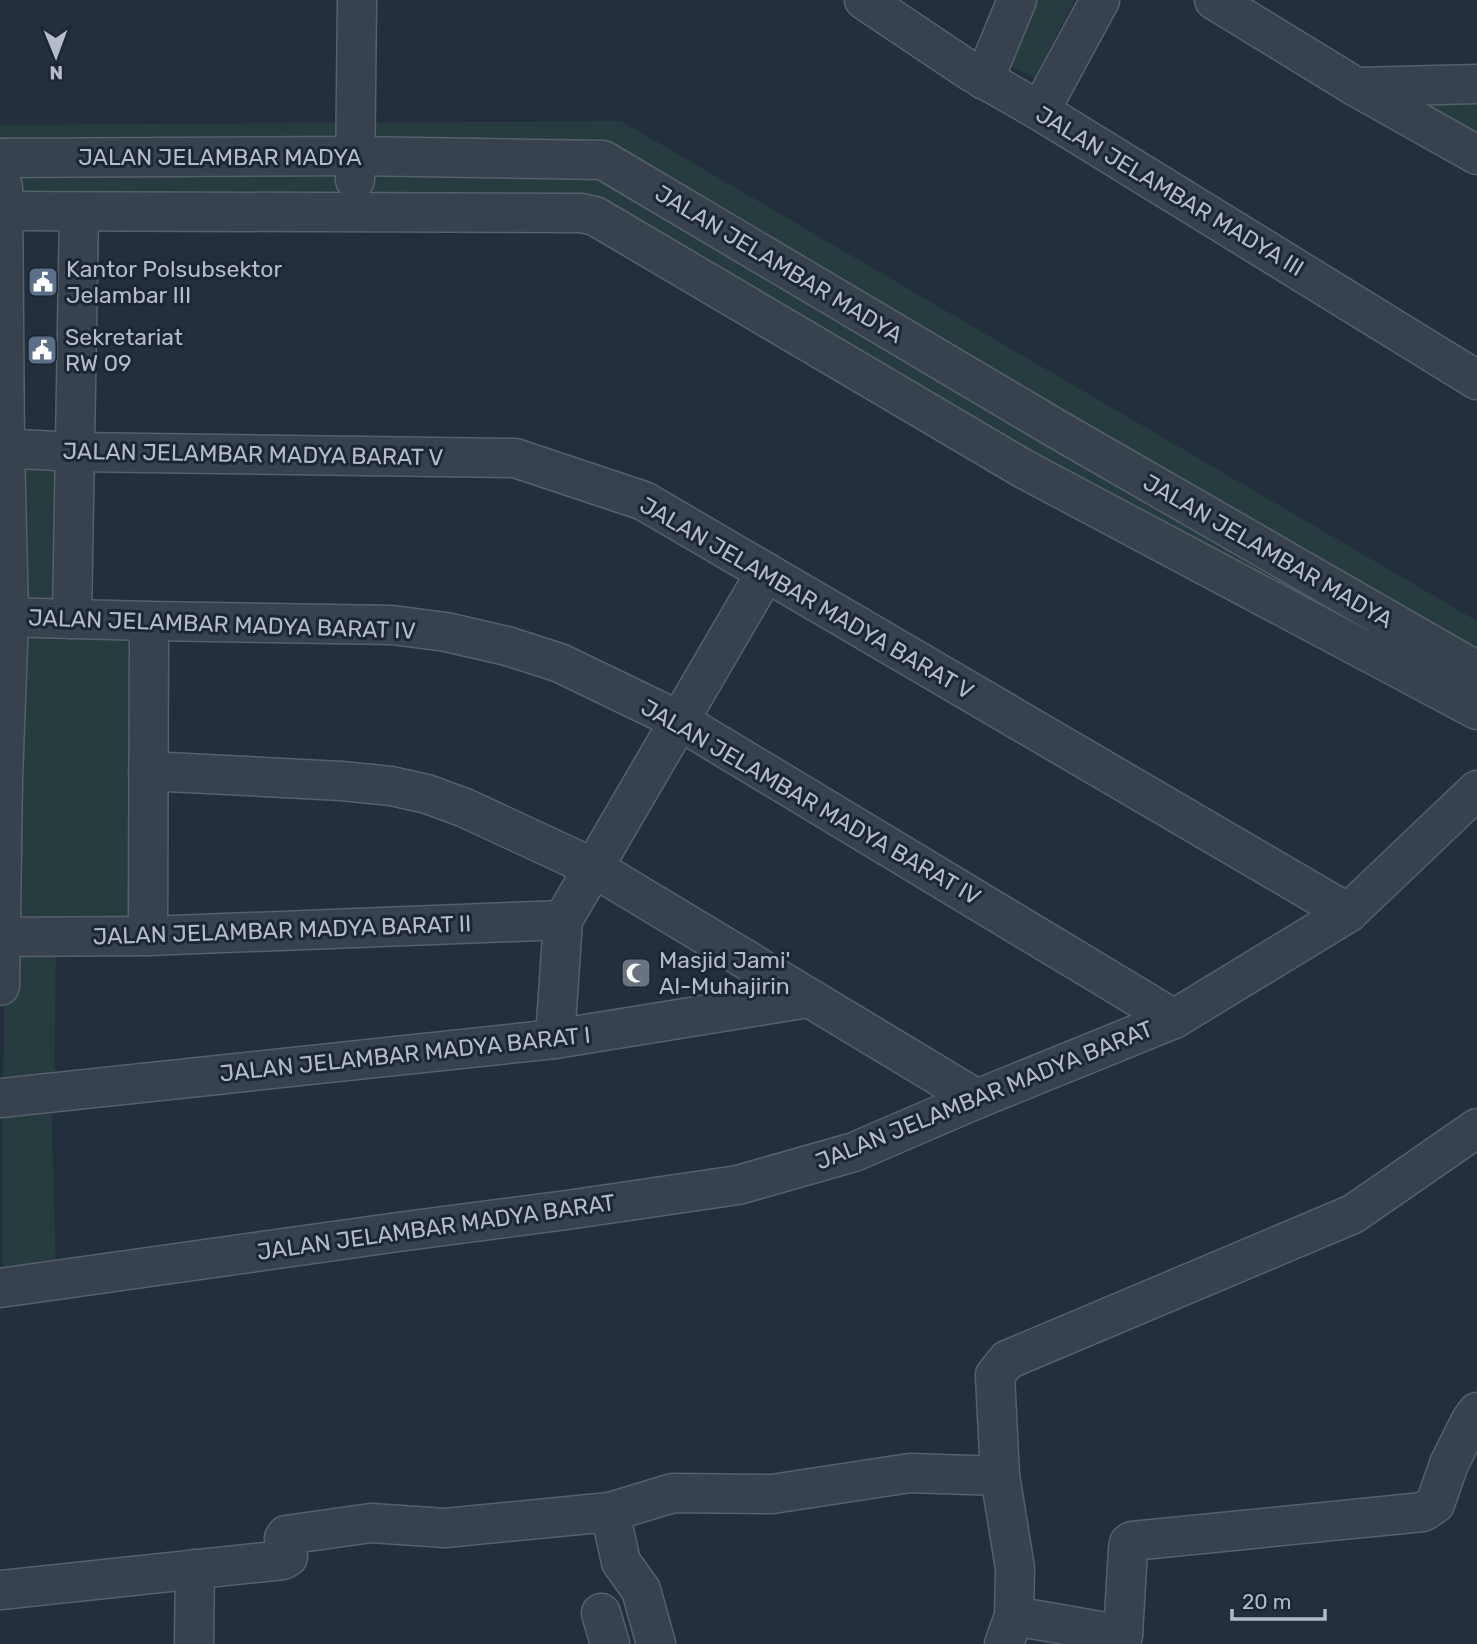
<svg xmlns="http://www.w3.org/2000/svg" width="1477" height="1644" font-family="Rubik,sans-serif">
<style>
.green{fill:#263c3f}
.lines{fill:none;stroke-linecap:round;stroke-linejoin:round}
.minor-casing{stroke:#565f6c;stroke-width:41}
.minor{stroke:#38414e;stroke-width:38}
.labels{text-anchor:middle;stroke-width:6;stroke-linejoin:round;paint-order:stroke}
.street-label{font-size:23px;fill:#b4bcc9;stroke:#1d2633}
.poi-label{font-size:23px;fill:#b4bcc9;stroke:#1d2633;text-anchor:start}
</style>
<rect width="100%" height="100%" fill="#242f3e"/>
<g class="green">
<polygon points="1031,0 1075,0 1034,78 1008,64"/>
<polygon points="1477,102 1477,138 1415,103"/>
<polygon points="621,121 1477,621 1477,728 582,230 0,215 0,125"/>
<polygon points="8,452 73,456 70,619 14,613"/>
<polygon points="146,628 143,932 4,934 11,630"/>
<polygon points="5,941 56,941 54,1086 3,1092"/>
<polygon points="51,1097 56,1273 3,1283 2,1102"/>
</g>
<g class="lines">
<g class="minor-casing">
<g id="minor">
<polyline points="864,0 970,71 1040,111 1477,380"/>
<polyline points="1214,0 1356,87 1477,155"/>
<polyline points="984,80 1017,0"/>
<polyline points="1357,87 1477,84"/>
<polyline points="1040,111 1100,0"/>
<polyline points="0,158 355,156 603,160 1055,428 1477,671"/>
<polyline points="355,180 357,0"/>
<polyline points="0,211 581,213 595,216 1024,469 1477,710"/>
<polyline points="0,448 75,452 515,458 644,501 1348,913"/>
<polyline points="0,617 149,621 392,625 446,632 507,646 560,663 678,720 1174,1019"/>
<polyline points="72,619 79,212"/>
<polyline points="148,771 342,781 391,786 427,794 465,808 594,868 977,1099"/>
<polyline points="148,936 149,621"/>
<polyline points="0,937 148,936 563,920"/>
<polyline points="0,986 3,780 9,617 5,448 3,187"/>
<polyline points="555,1039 563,920 766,572"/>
<polyline points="0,1098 555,1039 808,998"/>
<polyline points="0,1288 398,1232 567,1210 738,1185 854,1152 977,1099 1174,1019 1348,913 1477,790"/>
<polyline points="610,1512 621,1562 641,1590 656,1644"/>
<polyline points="0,1590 283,1560 288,1557 284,1538 286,1535 371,1523 445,1528 610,1512 673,1493 772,1494 910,1473 1000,1476"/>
<polyline points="601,1613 610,1644"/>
<polyline points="1014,1616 1123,1635 1121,1644"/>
<polyline points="1123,1635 1128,1549 1129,1543 1132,1541 1423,1512 1435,1504 1449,1464 1471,1420 1477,1412"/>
<polyline points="194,1644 195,1569"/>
<polyline points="1004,1644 1014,1616 1015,1568 1000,1476 995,1375 1007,1360 1353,1214 1477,1128"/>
</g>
</g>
<use href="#minor" class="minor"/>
</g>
<defs>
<g id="civic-square" transform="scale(1.575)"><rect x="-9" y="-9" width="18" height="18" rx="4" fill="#5c6f8a" stroke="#1d2633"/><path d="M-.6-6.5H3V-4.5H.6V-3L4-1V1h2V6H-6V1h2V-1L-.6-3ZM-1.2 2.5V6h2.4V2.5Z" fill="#fff"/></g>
<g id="mosque-square" transform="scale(1.575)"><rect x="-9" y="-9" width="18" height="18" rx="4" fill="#6b7280" stroke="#1d2633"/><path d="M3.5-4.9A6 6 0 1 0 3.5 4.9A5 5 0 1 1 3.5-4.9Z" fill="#fff"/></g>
</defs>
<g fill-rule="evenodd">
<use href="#civic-square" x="43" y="282"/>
<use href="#civic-square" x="42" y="350"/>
<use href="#mosque-square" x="636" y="973"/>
</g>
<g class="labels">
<g class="street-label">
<text x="220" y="165">JALAN JELAMBAR MADYA</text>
<text transform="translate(1170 191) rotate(31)" y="8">JALAN JELAMBAR MADYA III</text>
<text transform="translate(779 264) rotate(31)" y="8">JALAN JELAMBAR MADYA</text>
<text transform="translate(253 454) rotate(1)" y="8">JALAN JELAMBAR MADYA BARAT V</text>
<text transform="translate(1268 551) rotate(30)" y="8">JALAN JELAMBAR MADYA</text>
<text transform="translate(807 598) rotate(30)" y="8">JALAN JELAMBAR MADYA BARAT V</text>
<text transform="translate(222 624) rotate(2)" y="8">JALAN JELAMBAR MADYA BARAT IV</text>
<text transform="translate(811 802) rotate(30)" y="8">JALAN JELAMBAR MADYA BARAT IV</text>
<text transform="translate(282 930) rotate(-2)" y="8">JALAN JELAMBAR MADYA BARAT II</text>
<text transform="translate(405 1054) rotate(-6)" y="8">JALAN JELAMBAR MADYA BARAT I</text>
<text transform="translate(984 1095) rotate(-22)" y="8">JALAN JELAMBAR MADYA BARAT</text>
<text transform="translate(436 1227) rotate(-8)" y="8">JALAN JELAMBAR MADYA BARAT</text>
</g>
<g class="poi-label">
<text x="66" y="277">Kantor Polsubsektor<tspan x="66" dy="26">Jelambar III</tspan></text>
<text x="65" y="345">Sekretariat<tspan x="65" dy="26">RW 09</tspan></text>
<text x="659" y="968">Masjid Jami'<tspan x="659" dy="26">Al-Muhajirin</tspan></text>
</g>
</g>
<g transform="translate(56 56) rotate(179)" stroke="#1d2633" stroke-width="5" paint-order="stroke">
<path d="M0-5L12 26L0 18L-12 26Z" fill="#b4bcc9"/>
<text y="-10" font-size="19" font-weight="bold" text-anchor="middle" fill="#b4bcc9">N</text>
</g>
<path d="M1232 1609v10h93v-10" fill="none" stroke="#b4bcc9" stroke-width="3.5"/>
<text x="1242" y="1609" font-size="21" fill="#b4bcc9" stroke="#1d2633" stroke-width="5" paint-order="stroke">20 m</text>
</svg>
